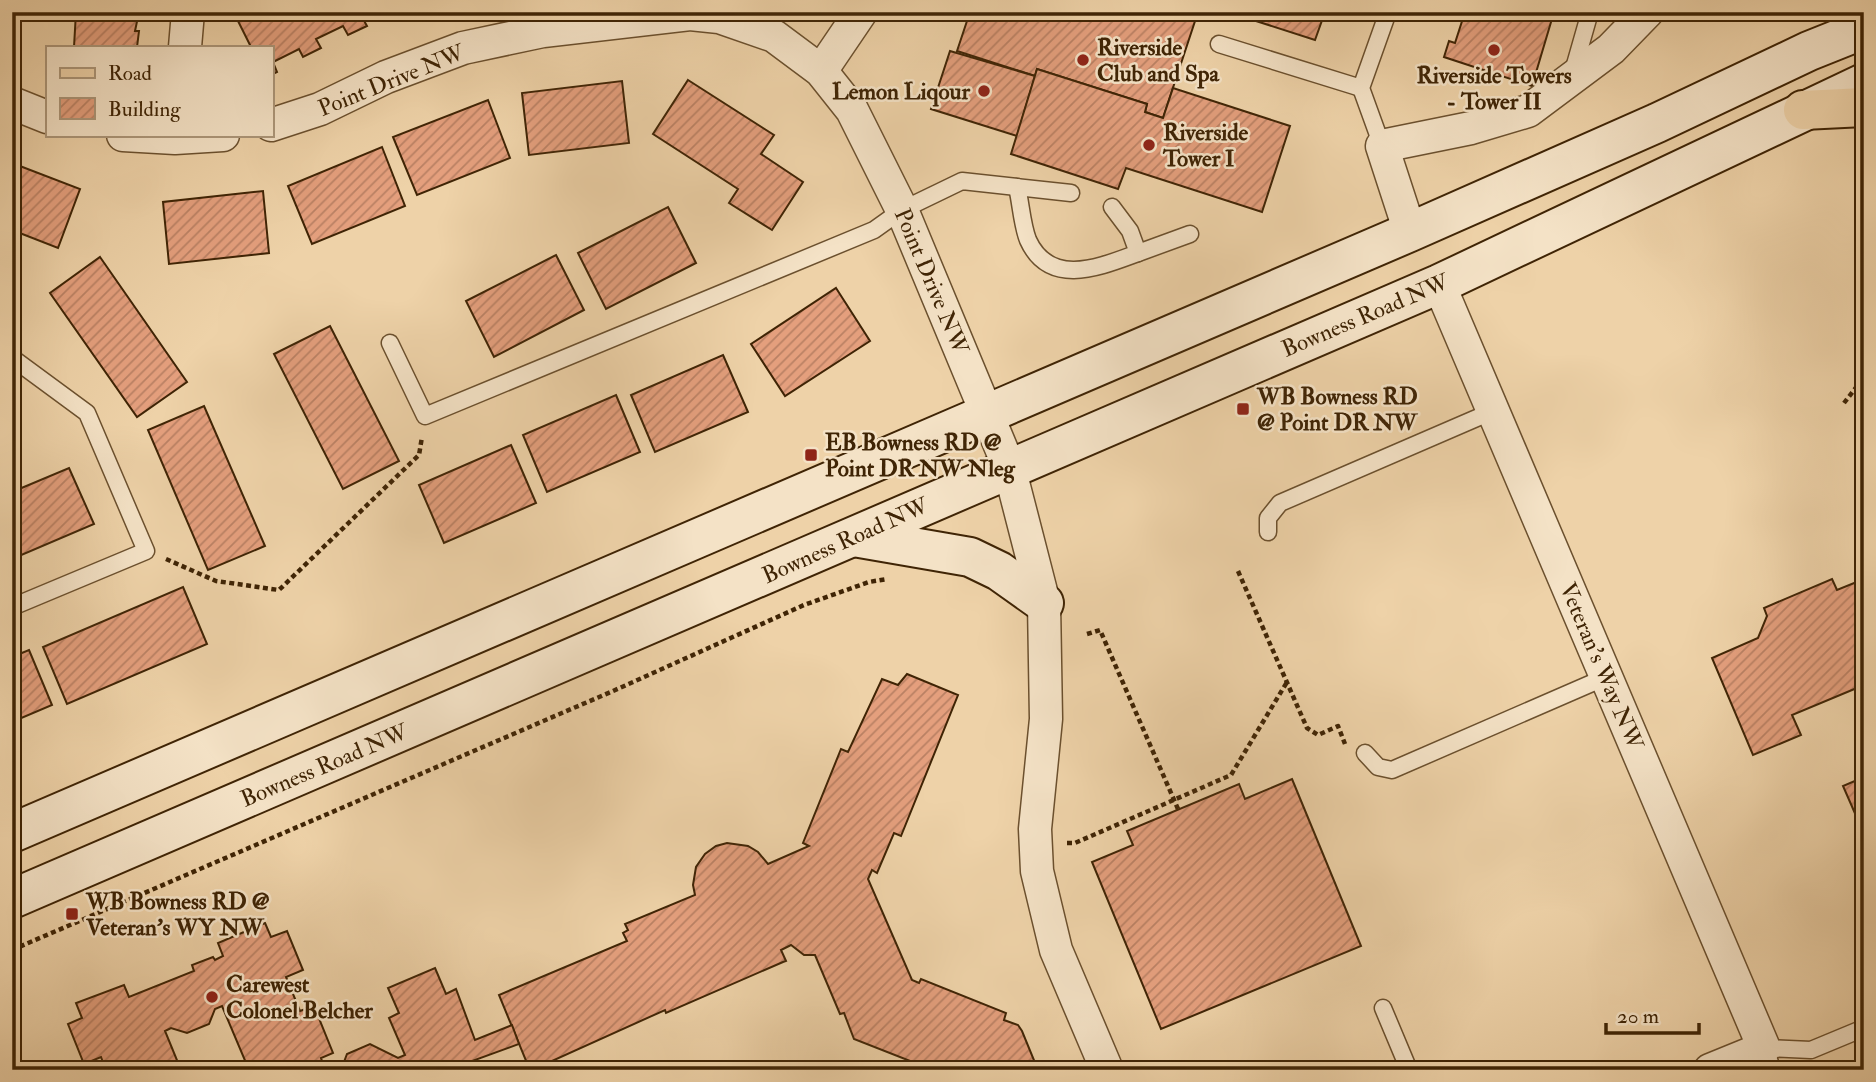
<svg xmlns="http://www.w3.org/2000/svg" width="1876" height="1082" font-family="'IM FELL Double Pica',serif">
<style>
.building{fill:url(#building-hatch);stroke:#3f2405;stroke-width:2}
.lines{fill:none;stroke-linecap:round;stroke-linejoin:round}
.lane-casing{stroke:#6b502e;stroke-width:19}
.street-casing{stroke:#6b502e;stroke-width:35}
.secondary-casing{stroke:#3f2405;stroke-width:42}
.primary-casing{stroke:#3f2405;stroke-width:42}
.path{stroke:#3f2405;stroke-width:4.5;stroke-dasharray:5 3.5;stroke-linecap:butt}
.lane{stroke:#f4e2c6;stroke-width:16}
.street{stroke:#f4e2c6;stroke-width:32}
.secondary{stroke:#f4e2c6;stroke-width:38}
.primary{stroke:#eed2a8;stroke-width:38}
.poi-dot{fill:#8f2418;stroke:#f4e2c6;stroke-width:2.5}
.labels{text-anchor:middle;stroke-width:5;stroke-linejoin:round;paint-order:stroke}
.poi-label{font-size:23px;font-weight:bold;fill:#3f2405;stroke:#f4e2c6;text-anchor:start}
.street-label{font-size:23px;fill:#3f2405;stroke:#f4e2c6}
</style>
<defs>
<pattern id="building-hatch" width="6" height="6" patternUnits="userSpaceOnUse" patternTransform="scale(1.75)"><rect width="6" height="6" fill="#e49f7d"/><path d="M-1 1l2-2M0 6l6-6M5 7l2-2" fill="none" stroke="#ba8164"/></pattern>
</defs>
<rect width="100%" height="100%" fill="#eed2a8"/>
<filter id="stains"><feTurbulence type="fractalNoise" baseFrequency=".00286" numOctaves="4"/><feColorMatrix values="0 0 0 0 .2 0 0 0 0 .09 0 0 0 0 .02 0 0 0 .5 -.17"/></filter>
<radialGradient id="worn" r=".72"><stop offset=".6" stop-color="#630" stop-opacity="0"/><stop offset="1" stop-color="#630" stop-opacity=".3"/></radialGradient>
<g class="building">
<polygon points="76,12 139,12 135,31 139,31 137,47 74,47"/>
<polygon points="370,12 362,17 367,26 348,35 343,26 316,39 321,48 303,57 299,49 273,62 277,72 271,75 271,47 251,47 234,13"/>
<polygon points="970,12 1198,12 1163,118 1145,112 1147,104 1134,100 1037,69 1035,76 957,51"/>
<polygon points="1228,12 1325,12 1315,40"/>
<polygon points="1465,12 1554,12 1532,86 1444,57 1449,41 1455,43"/>
<polygon points="950,51 1035,76 1017,136 931,109"/>
<polygon points="1037,69 1147,104 1145,112 1163,118 1173,88 1290,126 1262,212 1126,168 1118,189 1011,154"/>
<polygon points="688,80 774,135 761,154 803,182 772,230 729,203 738,189 653,134"/>
<polygon points="622,81 629,143 529,155 522,93"/>
<polygon points="488,100 510,158 417,195 393,137"/>
<polygon points="382,147 405,206 312,244 288,186"/>
<polygon points="12,163 80,189 58,248 12,230"/>
<polygon points="263,191 269,253 169,264 163,202"/>
<polygon points="668,207 696,263 606,309 578,253"/>
<polygon points="556,255 584,310 494,357 466,301"/>
<polygon points="100,257 187,382 137,417 50,293"/>
<polygon points="836,288 870,341 785,396 751,344"/>
<polygon points="330,326 399,461 343,489 274,354"/>
<polygon points="723,355 748,412 655,452 631,395"/>
<polygon points="616,395 640,452 547,492 523,435"/>
<polygon points="204,406 265,546 208,570 148,430"/>
<polygon points="511,445 536,503 444,543 419,485"/>
<polygon points="69,468 94,524 12,559 12,492"/>
<polygon points="1832,579 1837,590 1864,579 1864,685 1792,715 1801,735 1753,755 1712,658 1758,638 1767,616 1764,608"/>
<polygon points="183,587 207,644 67,704 43,647"/>
<polygon points="29,650 52,705 12,722 12,657"/>
<polygon points="907,674 958,695 901,836 894,833 877,873 872,870 868,879 912,980 919,983 921,979 1006,1013 1004,1020 1018,1025 1022,1031 1038,1070 933,1070 854,1039 844,1013 840,1014 815,955 804,955 791,945 781,950 786,961 783,962 666,1013 665,1010 541,1066 540,1064 529,1068 499,995 627,941 623,933 628,930 625,924 695,895 693,885 696,867 705,854 716,846 727,843 748,846 758,852 768,864 809,846 803,843 841,749 848,752 882,679 898,685"/>
<polygon points="1864,777 1864,834 1843,786"/>
<polygon points="1292,779 1361,946 1161,1029 1092,862 1133,845 1127,831 1239,784 1245,799"/>
<polygon points="265,923 271,937 287,931 303,970 286,977 300,1011 314,1006 333,1053 321,1058 325,1070 249,1070 222,1006 215,1009 209,1024 187,1033 171,1028 165,1031 181,1070 106,1070 101,1057 84,1064 68,1024 82,1018 76,1003 124,985 129,997 194,971 192,965 213,957 215,960 223,956 218,943"/>
<polygon points="435,968 446,994 456,989 475,1040 512,1025 519,1044 472,1061 476,1070 341,1070 347,1054 370,1044 398,1058 405,1055 389,1018 399,1013 388,988"/>
</g>
<g class="lines">
<g class="lane-casing">
<g id="lane">
<polyline points="1219,44 1361,88"/>
<polyline points="1572,75 1590,12"/>
<polyline points="1382,146 1361,88 1388,12"/>
<path d="M 1017,187 C 1021,204 1022,225 1028,240 C 1050,289 1102,266 1138,253"/>
<polyline points="1112,207 1130,231 1138,253 1190,234"/>
<polyline points="390,343 425,416 874,230 902,210 962,181 1071,193"/>
<polyline points="1268,532 1268,518 1280,503 1493,411"/>
<polyline points="12,607 146,551 87,413 15,360"/>
<polyline points="1365,753 1378,767 1392,770 1606,677"/>
<polyline points="1383,1008 1409,1070"/>
<polyline points="1773,1070 1764,1048 1811,1050 1864,1028"/>
</g>
</g>
<g class="street-casing">
<g id="street">
<polyline points="185,47 188,12"/>
<polyline points="821,71 861,12"/>
<polyline points="12,103 47,117"/>
<polyline points="271,125 320,109 386,77 463,48 543,31 690,14 719,17 774,36 821,71 852,110 902,210 1009,467 1044,603 1046,719 1035,829 1037,871 1056,950 1107,1070"/>
<polyline points="123,135 175,138 223,135"/>
<polyline points="1410,232 1382,146 1471,128 1528,111 1611,49 1647,12"/>
<polyline points="1439,284 1764,1048 1710,1070"/>
</g>
</g>
<g class="secondary-casing">
<g id="secondary">
<polyline points="854,537 970,557 999,571 1044,603"/>
<polyline points="12,833 1410,232 1657,123 1809,51 1864,29"/>
<polyline points="12,899 1439,284 1864,83"/>
</g>
</g>
<g class="primary-casing">
<polyline id="primary" points="1803,110 1864,107"/>
</g>
<g class="path">
<polyline points="1844,403 1864,377"/>
<polyline points="166,559 216,581 279,590 419,455 422,437"/>
<polyline points="1238,571 1307,728 1318,735 1338,726 1345,744"/>
<polyline points="1087,634 1100,630 1178,809"/>
<polyline points="1067,843 1075,843 1231,775 1287,682"/>
<polyline points="12,950 613,691 804,605 869,582 887,579"/>
</g>
<use href="#lane" class="lane"/>
<use href="#street" class="street"/>
<use href="#secondary" class="secondary"/>
<use href="#primary" class="primary"/>
</g>
<g class="poi-dot">
<circle cx="1494" cy="50" r="7"/>
<circle cx="1083" cy="60" r="7"/>
<circle cx="984" cy="91" r="7"/>
<circle cx="1149" cy="145" r="7"/>
<rect x="1236" y="402" width="14" height="14" rx="3.5"/>
<rect x="804" y="448" width="14" height="14" rx="3.5"/>
<rect x="65" y="907" width="14" height="14" rx="3.5"/>
<circle cx="212" cy="997" r="7"/>
</g>
<g class="labels">
<g class="poi-label">
<text x="1097" y="55">Riverside<tspan x="1097" dy="26">Club and Spa</tspan></text>
<text x="1494" y="83" text-anchor="middle">Riverside Towers<tspan x="1494" dy="26">- Tower II</tspan></text>
<text x="970" y="99" text-anchor="end">Lemon Liqour</text>
<text x="1163" y="140">Riverside<tspan x="1163" dy="26">Tower I</tspan></text>
<text x="1257" y="404">WB Bowness RD<tspan x="1257" dy="26">@ Point DR NW</tspan></text>
<text x="825" y="450">EB Bowness RD @<tspan x="825" dy="26">Point DR NW Nleg</tspan></text>
<text x="86" y="909">WB Bowness RD @<tspan x="86" dy="26">Veteran's WY NW</tspan></text>
<text x="226" y="992">Carewest<tspan x="226" dy="26">Colonel Belcher</tspan></text>
</g>
<g class="street-label">
<text transform="translate(391 80) rotate(-22)" y="8">Point Drive NW</text>
<text transform="translate(932 281) rotate(67)" y="8">Point Drive NW</text>
<text transform="translate(1365 315) rotate(-23)" y="8">Bowness Road NW</text>
<text transform="translate(845 540) rotate(-24)" y="8">Bowness Road NW</text>
<text transform="translate(1602 666) rotate(67)" y="8">Veteran's Way NW</text>
<text transform="translate(324 765) rotate(-23)" y="8">Bowness Road NW</text>
</g>
</g>
<rect width="1876" height="1082" fill="none" stroke="#eed2a8" stroke-width="42"/>
<rect x="14" y="14" width="1848" height="1054" fill="none" stroke="#3f2405" stroke-width="3.5"/>
<rect x="21" y="21" width="1834" height="1040" fill="none" stroke="#3f2405" stroke-width="2"/>
<rect x="46" y="46" width="228" height="91" fill="#f4e2c6" stroke="#ac9679" stroke-width="2"/>
<rect x="60" y="68" width="35" height="10" fill="#eed2a8" stroke="#ac9679" stroke-width="2"/>
<text x="108" y="80" font-size="21" fill="#3f2405">Road</text>
<rect x="60" y="98" width="35" height="21" fill="url(#building-hatch)" stroke="#ac9679" stroke-width="2"/>
<text x="108" y="116" font-size="21" fill="#3f2405">Building</text>
<path d="M1606 1023v10h93v-10" fill="none" stroke="#3f2405" stroke-width="3.5"/>
<text x="1617" y="1023" font-size="21" fill="#3f2405" stroke="#f4e2c6" stroke-width="5" paint-order="stroke">20 m</text>
<rect width="100%" height="100%" filter="url(#stains)"/>
<rect width="100%" height="100%" fill="url(#worn)"/>
</svg>
